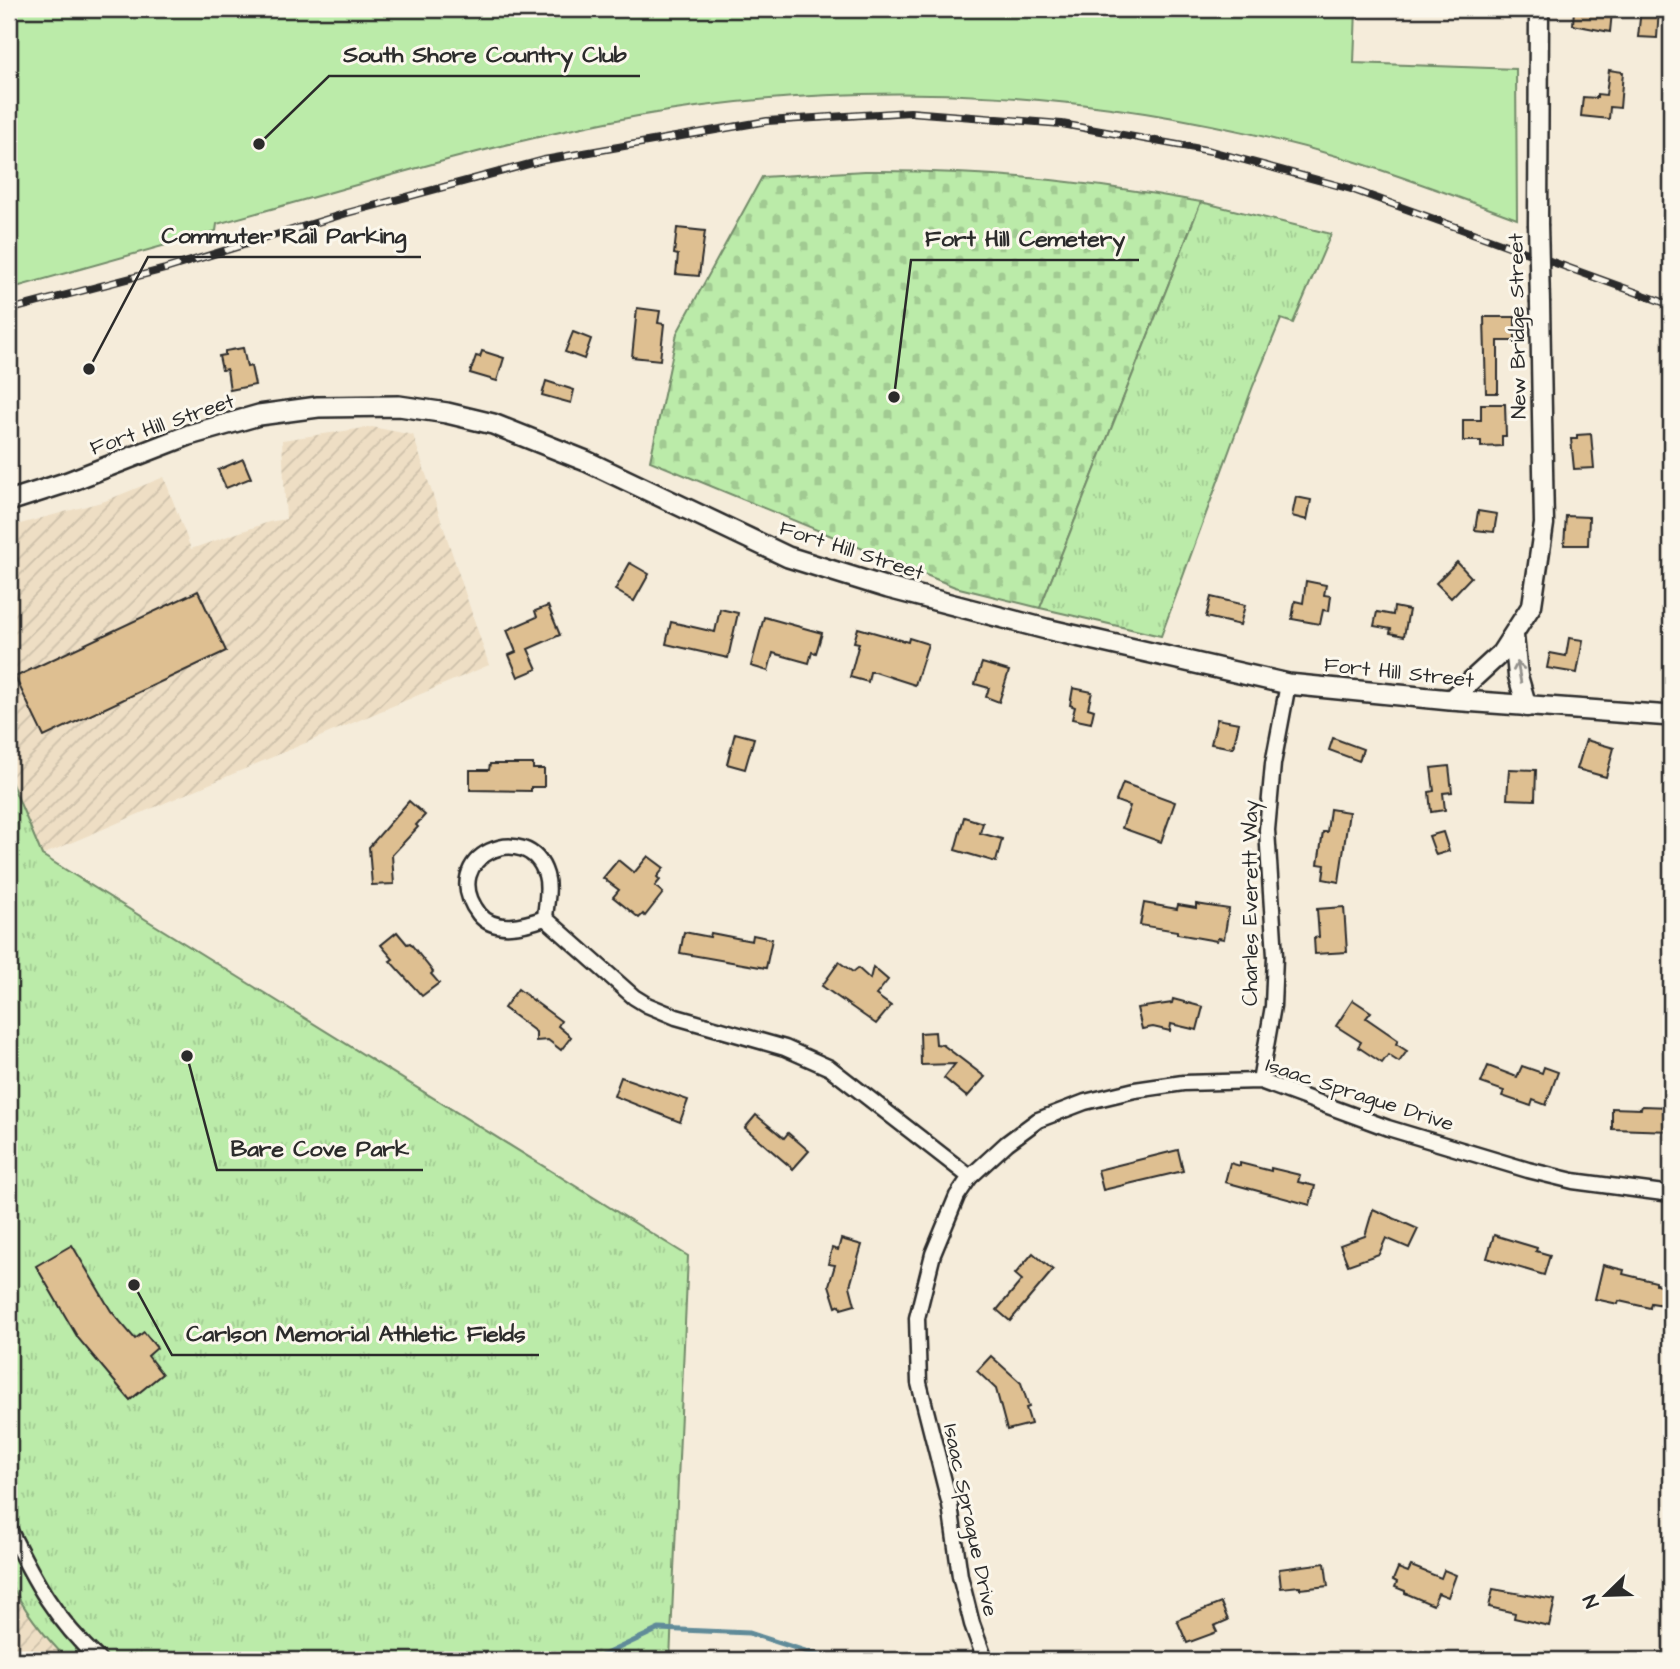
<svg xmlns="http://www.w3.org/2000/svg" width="1680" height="1669" font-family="'Architects Daughter',sans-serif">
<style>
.industrial{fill:url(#industrial-furrows)}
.grass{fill:#bbeba9;stroke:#738b6a;stroke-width:2}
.cemetery{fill:url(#cemetery-stones);stroke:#738b6a;stroke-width:2}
.park{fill:url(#park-tufts);stroke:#738b6a;stroke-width:2}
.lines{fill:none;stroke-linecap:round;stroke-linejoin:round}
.stream{stroke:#608b99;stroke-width:5}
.building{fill:#debf91;stroke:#2b2b2b;stroke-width:2}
.minor-casing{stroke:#2b2b2b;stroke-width:19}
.tertiary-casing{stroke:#2b2b2b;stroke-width:23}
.secondary-casing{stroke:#2b2b2b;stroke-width:24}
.minor{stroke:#fbf7ec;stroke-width:14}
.tertiary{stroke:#fbf7ec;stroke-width:18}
.secondary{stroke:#fbf7ec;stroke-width:19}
.rail-casing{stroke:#2b2b2b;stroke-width:8}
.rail{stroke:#fbf7ec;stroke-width:5;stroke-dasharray:16;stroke-linecap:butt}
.tertiary-bridge-casing{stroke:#2b2b2b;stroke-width:23;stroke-linecap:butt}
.tertiary-bridge{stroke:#fbf7ec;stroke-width:18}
.oneway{stroke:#93918c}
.labels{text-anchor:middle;stroke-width:6;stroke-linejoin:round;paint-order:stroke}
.street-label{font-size:21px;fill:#2b2b2b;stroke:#fbf7ec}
.leader{fill:none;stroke:#2b2b2b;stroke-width:2.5}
.callout-dot{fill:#2b2b2b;stroke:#fbf7ec;stroke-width:2.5}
.callout-label{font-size:23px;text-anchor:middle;font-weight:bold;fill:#2b2b2b;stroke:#fbf7ec;stroke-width:6;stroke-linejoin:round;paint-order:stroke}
</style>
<defs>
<pattern id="industrial-furrows" width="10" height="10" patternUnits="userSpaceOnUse" patternTransform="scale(1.75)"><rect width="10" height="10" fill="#eedec4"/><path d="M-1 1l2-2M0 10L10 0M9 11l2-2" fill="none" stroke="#ccbfa9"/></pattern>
<pattern id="cemetery-stones" width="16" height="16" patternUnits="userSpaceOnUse" patternTransform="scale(1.75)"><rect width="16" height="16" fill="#bbeba9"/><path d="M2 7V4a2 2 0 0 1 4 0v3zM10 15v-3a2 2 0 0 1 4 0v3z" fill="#a1ca92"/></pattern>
<pattern id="park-tufts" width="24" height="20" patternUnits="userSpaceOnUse" patternTransform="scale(1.75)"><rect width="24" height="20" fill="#bbeba9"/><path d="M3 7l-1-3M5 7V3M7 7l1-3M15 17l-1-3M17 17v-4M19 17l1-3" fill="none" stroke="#a1ca92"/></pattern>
</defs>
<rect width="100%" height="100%" fill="#f5ecda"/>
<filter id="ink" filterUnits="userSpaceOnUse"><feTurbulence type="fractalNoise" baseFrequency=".0143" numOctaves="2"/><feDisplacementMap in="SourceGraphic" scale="14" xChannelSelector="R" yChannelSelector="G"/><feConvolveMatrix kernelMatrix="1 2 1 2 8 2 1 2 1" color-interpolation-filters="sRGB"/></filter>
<g filter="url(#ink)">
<g class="industrial">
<polygon points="372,427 413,435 489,665 42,855 9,777 9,527 105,501 164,477 191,549 269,522 286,519 282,440"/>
<polygon points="9,1580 19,1601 48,1640 68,1660 9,1660"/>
</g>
<path class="grass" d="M 9,9 L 1356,9 L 1354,63 L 1516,69 L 1517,219 C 1461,198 1404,177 1347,159 C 1120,91 872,75 638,116 C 496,142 357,186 217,224 L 216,231 L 9,289 Z"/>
<path class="cemetery" d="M 865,171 C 978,170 1090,181 1201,202 L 1040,608 L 955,587 L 650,461 L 677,333 L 762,177 Z"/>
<g class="park">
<polygon points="1201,202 1331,234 1293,323 1281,319 1253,386 1161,636 1040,608"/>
<path d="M 9,777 L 42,855 L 688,1256 L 670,1660 L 68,1660 C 44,1636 24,1611 9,1580 Z"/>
</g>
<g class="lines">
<polyline class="stream" points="593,1660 659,1629 749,1633 833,1660"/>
</g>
<g class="building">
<polygon points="1574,9 1612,12 1610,32 1573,25"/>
<polygon points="1641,9 1659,9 1657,38 1638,37"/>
<polygon points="1609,70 1623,72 1620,108 1610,107 1609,119 1581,116 1583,97 1597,98 1597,94 1606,95"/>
<polygon points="677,228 705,231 699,276 676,274 678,255 674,254"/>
<polygon points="637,308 660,311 658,323 664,324 660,360 632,357"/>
<polygon points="1484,317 1515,317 1515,341 1498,341 1498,393 1486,393"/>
<polygon points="573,332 591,339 584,359 565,352"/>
<polygon points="243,348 247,367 251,366 255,385 230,390 227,369 222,370 219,356 225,355 225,351"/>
<polygon points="482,351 504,358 497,381 470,373 476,356 480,357"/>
<polygon points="546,381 574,390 571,403 542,395"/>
<polygon points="1481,404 1505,404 1506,436 1502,436 1502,446 1481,447 1481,441 1463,441 1463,420 1481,420"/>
<polygon points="1591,434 1594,468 1574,469 1571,439 1577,439 1577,435"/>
<polygon points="243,459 251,478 226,488 218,470"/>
<polygon points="1296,497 1311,500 1307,520 1292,516"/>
<polygon points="1478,511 1497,514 1494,532 1475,530"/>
<polygon points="1566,516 1589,517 1588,545 1564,545"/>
<polygon points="1457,562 1471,577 1451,598 1436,583"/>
<polygon points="630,563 649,574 634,601 615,590"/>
<polygon points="1306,581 1326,585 1324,595 1331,596 1329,611 1323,610 1320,624 1292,619 1295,601 1303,603"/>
<polygon points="198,591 226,651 44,737 15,677"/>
<polygon points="1211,597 1245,605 1240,625 1206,617"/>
<polygon points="548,606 560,635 528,649 537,669 518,677 509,655 516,652 507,630 537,617 535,611"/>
<polygon points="1394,607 1409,610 1404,636 1390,633 1391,629 1374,626 1377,612 1393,615"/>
<polygon points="720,609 738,613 728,658 666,644 671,622 715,632"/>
<polygon points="764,617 822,633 816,653 812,652 809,663 773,653 768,671 751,666"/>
<polygon points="858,628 908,642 909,638 928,644 915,685 875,672 870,672 868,682 850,677 859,643 854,642"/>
<polygon points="1569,638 1583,640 1577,673 1547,668 1550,653 1566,656"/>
<polygon points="982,663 1009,671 999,702 986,697 989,688 975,684"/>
<polygon points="1073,688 1092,692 1088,708 1094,710 1091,723 1072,719 1075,707 1070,705"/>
<polygon points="1217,719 1239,723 1233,748 1211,744"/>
<polygon points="735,733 754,738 745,769 727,764"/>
<polygon points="1333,738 1363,749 1359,761 1329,750"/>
<polygon points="1586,740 1614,748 1606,777 1577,769"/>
<polygon points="490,764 533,764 533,769 544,769 544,787 531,787 531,791 470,790 470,770 489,770"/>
<polygon points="1449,766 1452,792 1443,793 1445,810 1431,812 1429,792 1434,791 1431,768"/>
<polygon points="1509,769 1536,770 1535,800 1507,799"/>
<polygon points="1123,783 1175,802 1161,842 1122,828 1130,806 1116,801"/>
<polygon points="409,801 425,815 416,825 418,827 392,855 394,884 372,885 369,847"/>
<polygon points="1330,809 1349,812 1339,882 1323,879 1325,865 1318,864 1323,832 1327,832"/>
<polygon points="964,817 983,823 980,833 1002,839 996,862 955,850"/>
<polygon points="1443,832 1449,851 1436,855 1429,836"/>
<polygon points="648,856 664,868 657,877 660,880 655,886 663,893 645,916 643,914 639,918 613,897 619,890 603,878 618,860 634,873"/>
<polygon points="1144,903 1177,909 1178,905 1196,908 1196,904 1229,909 1224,939 1218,938 1217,941 1177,934 1177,931 1140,925"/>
<polygon points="1344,907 1347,952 1315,954 1314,938 1319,937 1317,909"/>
<polygon points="397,932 407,944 410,943 433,972 431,974 439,983 422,996 390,961 393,959 381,945"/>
<polygon points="684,932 710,937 711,933 752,941 753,935 772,939 766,968 680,953"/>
<polygon points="839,962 853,972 858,968 870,979 873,967 888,980 876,995 891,1006 876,1024 822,986"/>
<polygon points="518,989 561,1021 558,1026 571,1037 561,1050 548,1040 536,1041 536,1032 504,1008"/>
<polygon points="1173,999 1203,1007 1197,1030 1171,1024 1170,1031 1153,1027 1142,1029 1137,1008 1172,1003"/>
<polygon points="1353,1000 1371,1012 1366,1018 1398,1040 1396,1044 1407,1051 1399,1062 1388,1055 1382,1063 1358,1047 1361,1042 1336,1026"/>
<polygon points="935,1032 936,1044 943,1045 985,1077 967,1097 944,1078 955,1064 921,1065 920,1033"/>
<polygon points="1488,1066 1517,1077 1522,1066 1542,1073 1544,1067 1558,1072 1546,1105 1533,1100 1531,1106 1502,1096 1504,1091 1481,1083"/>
<polygon points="621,1077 688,1100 680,1122 614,1096"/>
<polygon points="1642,1106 1671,1107 1671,1131 1612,1129 1612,1108 1641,1109"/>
<polygon points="756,1115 784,1138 788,1133 809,1151 793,1169 745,1128"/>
<polygon points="1178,1150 1183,1171 1103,1190 1098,1170"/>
<polygon points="1230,1163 1240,1166 1240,1163 1271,1171 1271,1168 1300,1175 1298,1182 1315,1186 1310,1205 1225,1182"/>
<polygon points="1373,1209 1418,1229 1409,1248 1386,1238 1379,1254 1348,1265 1340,1245 1365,1236"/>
<polygon points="1494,1235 1537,1248 1536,1251 1550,1255 1544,1275 1487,1258"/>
<polygon points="841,1239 862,1245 850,1286 855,1305 841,1309 840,1305 836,1307 829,1285 835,1265 828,1264 832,1248 838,1250"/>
<polygon points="72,1245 111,1311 135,1339 144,1332 157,1348 148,1356 162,1374 130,1400 78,1338 36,1266"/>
<polygon points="1033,1253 1053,1270 1010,1321 997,1310 1022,1280 1015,1274"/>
<polygon points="1603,1265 1624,1270 1623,1274 1656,1282 1656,1284 1668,1287 1664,1305 1651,1303 1650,1308 1619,1301 1618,1304 1595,1299"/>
<polygon points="991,1356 1021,1383 1029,1407 1026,1408 1031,1424 1007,1430 996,1389 977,1371"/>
<polygon points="1325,1563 1328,1586 1300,1589 1300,1586 1281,1588 1279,1569"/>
<polygon points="1411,1566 1441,1578 1444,1570 1456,1575 1448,1597 1438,1593 1433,1605 1405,1593 1405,1591 1395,1587 1397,1582 1393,1580 1398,1568 1408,1572"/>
<polygon points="1493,1589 1555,1600 1549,1626 1514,1618 1515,1613 1489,1607"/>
<polygon points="1221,1603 1228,1620 1214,1626 1217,1632 1187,1643 1177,1620"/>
</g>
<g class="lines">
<g class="minor-casing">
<g id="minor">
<path d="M 545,918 C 525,925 495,934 479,914 C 435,857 529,817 546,875 C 550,888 546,904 545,918 L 634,997 L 647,1005 L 676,1017 L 785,1048 L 830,1068 L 970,1177"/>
<polyline points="1260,1081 1273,1006 1275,956 1267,830 1273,764 1288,684"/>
<path d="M 9,1529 C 35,1582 55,1619 99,1660"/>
<polyline points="985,1660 972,1624 960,1576 950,1505 919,1383 917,1318 933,1254 957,1196 970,1177 1007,1143 1038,1120 1085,1102 1135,1090 1183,1083 1260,1081 1388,1128 1528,1170 1573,1181 1671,1194"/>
</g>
</g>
<g class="tertiary-casing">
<g id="tertiary">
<polyline points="1538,224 1539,9"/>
<polyline points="1514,636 1518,676 1527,707"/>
<polyline points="1450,700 1501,653 1532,605 1544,524 1540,303"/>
</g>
</g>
<g class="secondary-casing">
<polyline id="secondary" points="9,501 68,482 189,435 259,415 318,407 399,406 447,413 493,424 586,461 788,557 888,588 1046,629 1288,684 1450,700 1671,716"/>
</g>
<use href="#minor" class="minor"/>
<use href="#tertiary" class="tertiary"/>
<use href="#secondary" class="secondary"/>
<g class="rail-casing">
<polyline id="rail" points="9,310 165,269 347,213 544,160 767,121 910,112 1062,124 1211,151 1351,189 1671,305"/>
</g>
<use href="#rail" class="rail"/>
<g class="tertiary-bridge-casing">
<polyline id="tertiary-bridge" points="1538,224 1540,303"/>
</g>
<use href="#tertiary-bridge" class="tertiary-bridge"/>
</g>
<defs><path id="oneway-shaft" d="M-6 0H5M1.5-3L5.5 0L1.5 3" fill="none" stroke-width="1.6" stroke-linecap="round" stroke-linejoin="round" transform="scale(1.75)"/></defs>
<use class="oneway" href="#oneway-shaft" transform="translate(1519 672) rotate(-100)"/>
</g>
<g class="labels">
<g class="street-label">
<text transform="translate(1517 326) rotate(-91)" y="7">New Bridge Street</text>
<text transform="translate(162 424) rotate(-19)" y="7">Fort Hill Street</text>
<text transform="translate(852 550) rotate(18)" y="7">Fort Hill Street</text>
<text transform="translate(1399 672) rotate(6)" y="7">Fort Hill Street</text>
<text transform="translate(1250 903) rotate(-90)" y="7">Charles Everett Way</text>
<text transform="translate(1360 1094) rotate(18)" y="7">Isaac Sprague Drive</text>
<text transform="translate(971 1520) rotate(78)" y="7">Isaac Sprague Drive</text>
</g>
</g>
<path class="leader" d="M259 144L329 76H640M89 369L148 257H421M894 397L911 260H1139M187 1056L217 1170H423M134 1285L172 1355H539"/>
<g class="callout-dot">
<circle cx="259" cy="144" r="7"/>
<circle cx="89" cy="369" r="7"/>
<circle cx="894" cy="397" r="7"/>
<circle cx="187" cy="1056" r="7"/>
<circle cx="134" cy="1285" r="7"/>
</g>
<g class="callout-label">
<text x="485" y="62">South Shore Country Club</text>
<text x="284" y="243">Commuter Rail Parking</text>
<text x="1025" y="246">Fort Hill Cemetery</text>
<text x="320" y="1156">Bare Cove Park</text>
<text x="356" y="1341">Carlson Memorial Athletic Fields</text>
</g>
<rect width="1680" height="1669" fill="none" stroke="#fbf7ec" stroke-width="35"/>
<rect x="18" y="18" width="1645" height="1634" fill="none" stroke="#2b2b2b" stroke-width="2.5" filter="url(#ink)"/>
<g transform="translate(1606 1595) rotate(247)" stroke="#fbf7ec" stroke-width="5" paint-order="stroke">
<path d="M0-5L12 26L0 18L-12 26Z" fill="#2b2b2b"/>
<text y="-10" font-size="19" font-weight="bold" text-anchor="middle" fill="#2b2b2b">N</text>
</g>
</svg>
